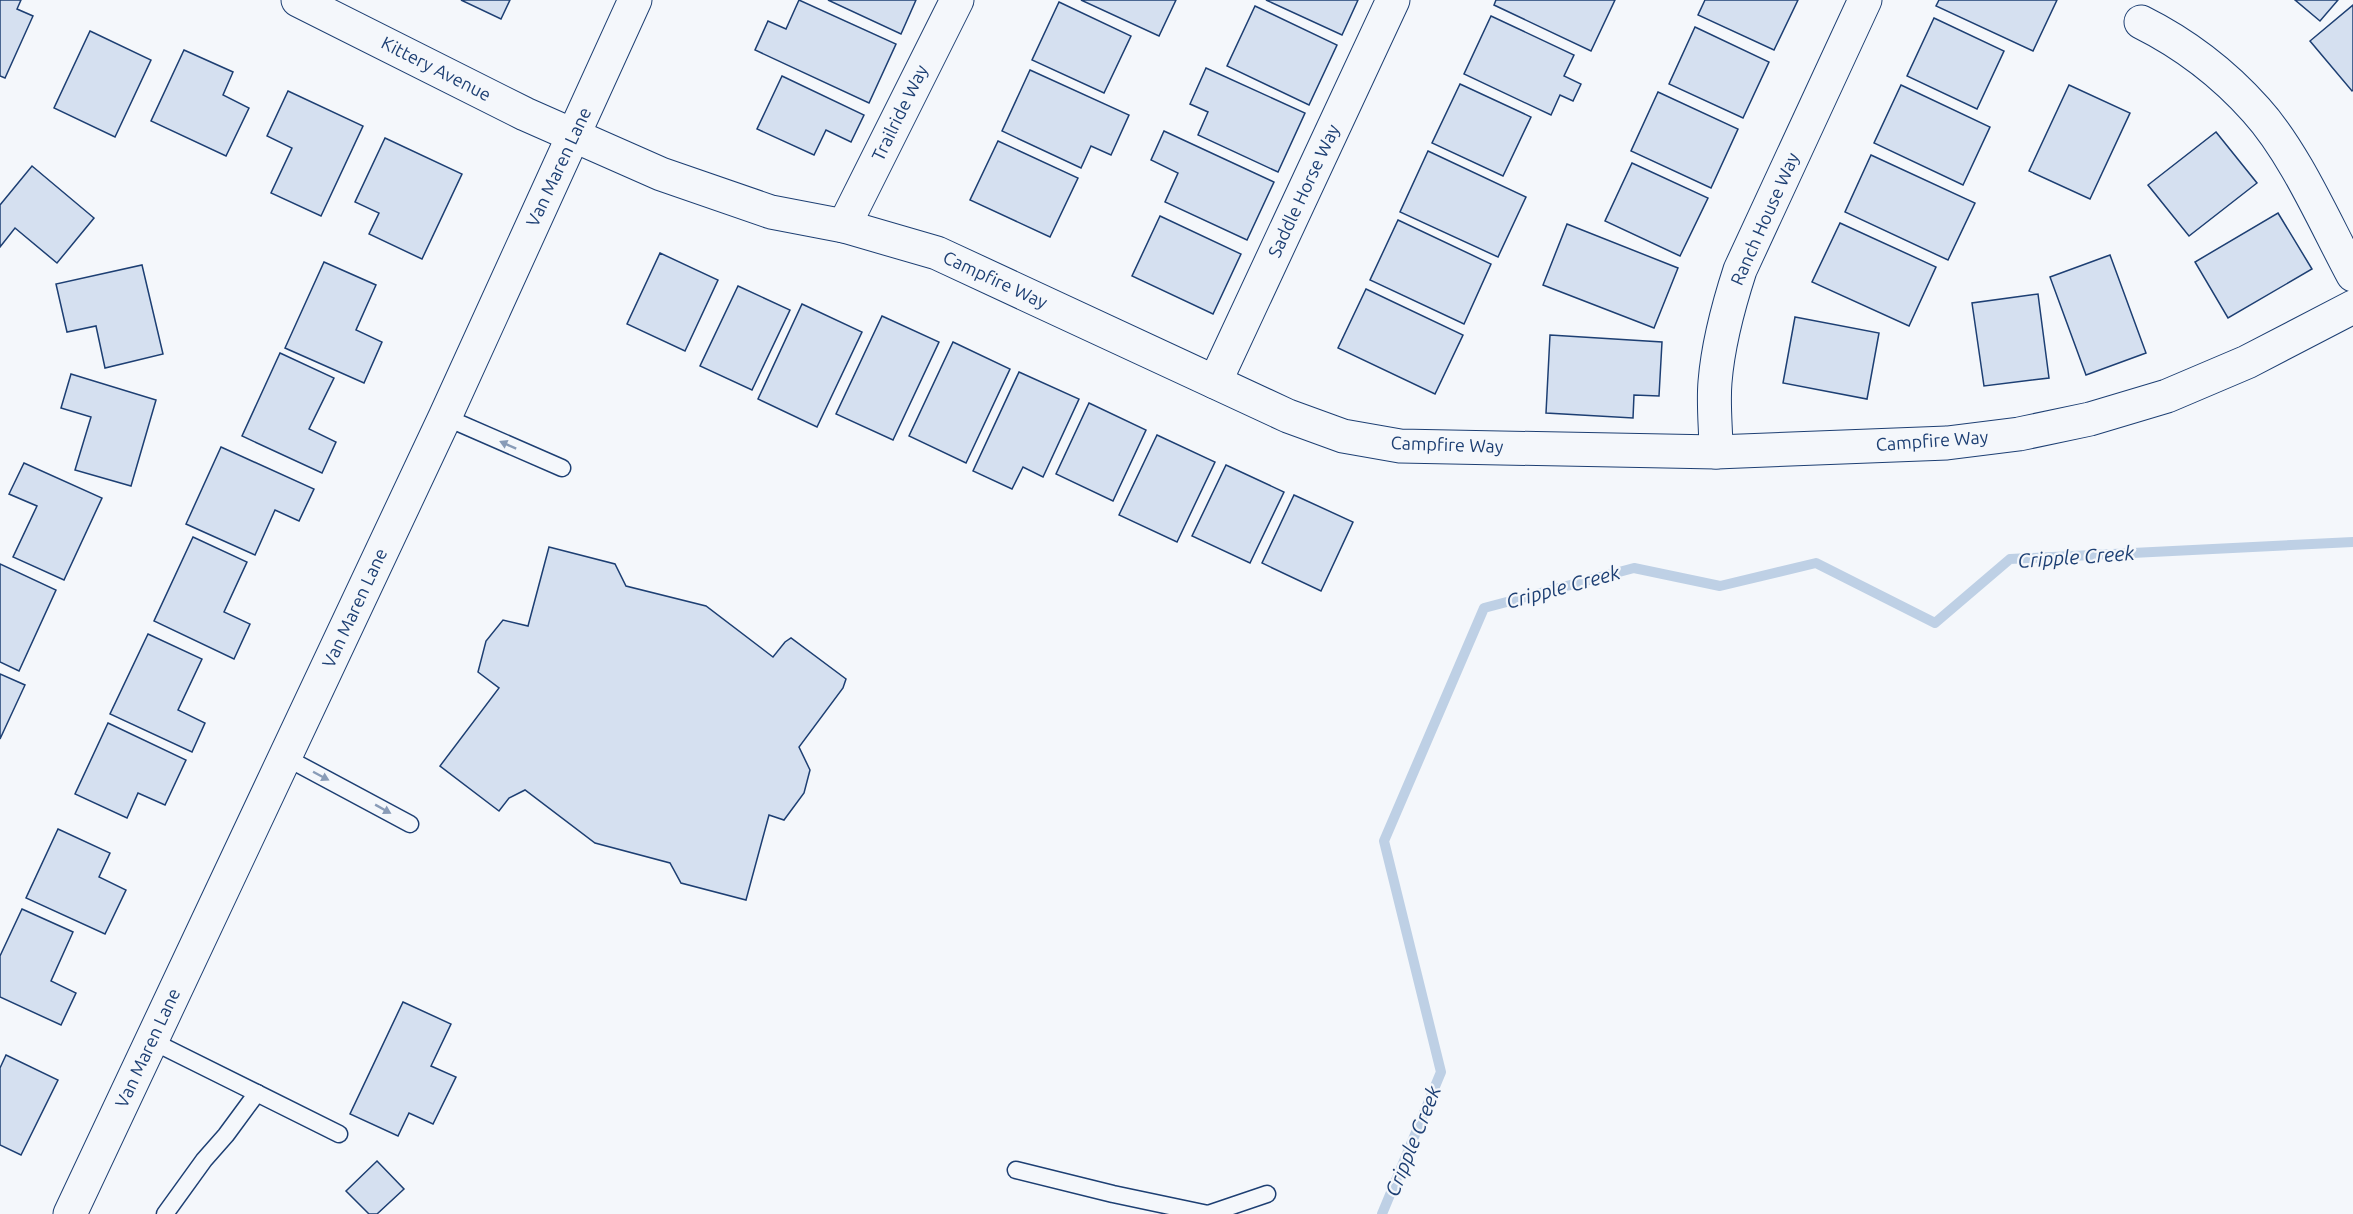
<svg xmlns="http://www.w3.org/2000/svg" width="2353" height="1214" font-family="Ubuntu,sans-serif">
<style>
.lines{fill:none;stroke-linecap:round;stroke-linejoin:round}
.stream{stroke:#bed0e5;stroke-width:10}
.building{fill:#d5e0f0;stroke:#1d3f73;stroke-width:1.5}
.lane-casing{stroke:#1d3f73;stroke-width:19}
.street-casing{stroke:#1d3f73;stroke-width:35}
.secondary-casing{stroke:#1d3f73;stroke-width:35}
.lane{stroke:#f4f7fb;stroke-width:16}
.street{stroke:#f4f7fb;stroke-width:33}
.secondary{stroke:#f4f7fb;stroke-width:33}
.oneway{fill:#889bb7}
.labels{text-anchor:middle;stroke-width:4.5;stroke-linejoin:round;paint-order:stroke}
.street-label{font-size:18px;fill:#1d3f73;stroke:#f4f7fb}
.water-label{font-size:20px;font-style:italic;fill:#1d3f73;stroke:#f4f7fb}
</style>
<rect width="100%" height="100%" fill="#f4f7fb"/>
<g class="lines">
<polyline class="stream" points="1382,1214 1441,1072 1384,841 1484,608 1634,568 1720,586 1816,563 1935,623 2010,559 2353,542"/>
</g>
<g class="building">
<polygon points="0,0 21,0 17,9 33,16 5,78 0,76"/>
<polygon points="461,0 510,0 501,19"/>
<polygon points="799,0 896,44 869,103 755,50 768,21 786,29"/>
<polygon points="828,0 916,0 901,34"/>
<polygon points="1081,0 1176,0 1159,36"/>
<polygon points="1266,0 1358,0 1342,35"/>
<polygon points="1496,0 1615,0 1591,51 1494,5"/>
<polygon points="1705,0 1798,0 1774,50 1698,15"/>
<polygon points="1939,0 2057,0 2033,51 1936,6"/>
<polygon points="2295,0 2338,0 2320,21"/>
<polygon points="1059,2 1131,36 1104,93 1032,60"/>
<polygon points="2353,5 2353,90 2352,91 2310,41"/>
<polygon points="1255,6 1337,45 1309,105 1227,66"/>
<polygon points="1491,16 1574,55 1564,76 1581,84 1573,101 1560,95 1551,115 1464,74"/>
<polygon points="1934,18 2004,51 1977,109 1907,76"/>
<polygon points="1695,27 1769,62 1743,118 1669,84"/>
<polygon points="90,31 151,60 115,137 54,108"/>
<polygon points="184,50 233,72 223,95 249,108 226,156 151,121"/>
<polygon points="1206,68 1305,113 1278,172 1198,135 1208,112 1190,104"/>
<polygon points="1030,70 1129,115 1111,155 1091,146 1081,168 1002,131"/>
<polygon points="782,76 864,115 851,142 826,130 814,155 757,129"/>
<polygon points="1460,84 1531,117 1503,176 1432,143"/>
<polygon points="1901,85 1990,127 1963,185 1874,143"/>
<polygon points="2069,85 2130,113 2090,199 2029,171"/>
<polygon points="288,91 363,126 321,216 271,193 292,148 267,136"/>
<polygon points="1658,92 1738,129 1711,188 1631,151"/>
<polygon points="1164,131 1274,182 1247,240 1165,202 1178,173 1151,160"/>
<polygon points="2216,132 2257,183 2189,236 2148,185"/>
<polygon points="385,138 462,174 422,259 369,234 379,213 355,202"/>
<polygon points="998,141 1078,178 1050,237 970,200"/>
<polygon points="1428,151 1526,197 1498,257 1400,212"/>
<polygon points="1871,155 1975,203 1948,260 1845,212"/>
<polygon points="1632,163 1708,198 1680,256 1605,221"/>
<polygon points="32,166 94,218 57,263 15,228 0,247 0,205"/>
<polygon points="2278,213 2312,269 2228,318 2195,262"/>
<polygon points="1160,216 1241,254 1213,314 1132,276"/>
<polygon points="1398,220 1491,264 1464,324 1370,280"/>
<polygon points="1840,223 1936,267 1909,326 1812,282"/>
<polygon points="1567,224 1678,268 1654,328 1543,285"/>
<polygon points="660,253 718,280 685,351 627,324"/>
<polygon points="2110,255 2146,353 2086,375 2050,277"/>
<polygon points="324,262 376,285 356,330 382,342 364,383 285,348"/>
<polygon points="142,265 163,354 105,368 96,326 67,332 56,284"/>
<polygon points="738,286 790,310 752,390 700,366"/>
<polygon points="1366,289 1463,335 1435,394 1338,348"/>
<polygon points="2038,294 2049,378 1984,386 1972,303"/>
<polygon points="802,304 862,332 817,427 758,399"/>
<polygon points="882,316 939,342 893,440 836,414"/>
<polygon points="1795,317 1879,333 1867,399 1783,383"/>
<polygon points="1550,335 1662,342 1659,396 1634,395 1633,418 1546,413"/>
<polygon points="953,342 1010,369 966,463 909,436"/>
<polygon points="280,353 334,378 309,429 336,442 322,473 242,436"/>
<polygon points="1019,372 1079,399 1043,477 1023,467 1012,489 973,471"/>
<polygon points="71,374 156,400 131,486 75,470 91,417 61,408"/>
<polygon points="1089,403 1146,430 1113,501 1056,474"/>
<polygon points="1157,435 1215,462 1177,542 1119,515"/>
<polygon points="221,447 314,489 299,521 275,510 255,555 186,524"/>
<polygon points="24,463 102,498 64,580 13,557 37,506 9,494"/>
<polygon points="1226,465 1284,492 1250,563 1192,536"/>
<polygon points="1294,495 1353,522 1321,591 1262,563"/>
<polygon points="193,537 247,562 224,612 250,624 234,659 154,621"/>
<polygon points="549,547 615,564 626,586 706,606 773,657 785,642 791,638 846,679 843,688 799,747 810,770 804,793 784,820 769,815 746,900 681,883 670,863 595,843 525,790 509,798 499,811 440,766 499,688 478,672 486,641 503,620 528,626"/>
<polygon points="0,564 56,590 19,671 0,662"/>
<polygon points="148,634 202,659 178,710 205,723 192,752 110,714"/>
<polygon points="0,674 25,685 0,739"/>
<polygon points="108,723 186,760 165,805 138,793 127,818 75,794"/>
<polygon points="58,829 110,853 99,877 126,890 105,934 26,898"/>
<polygon points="22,909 73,932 51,981 76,993 61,1025 0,997 0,956"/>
<polygon points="403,1002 451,1024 431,1066 456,1077 433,1124 409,1113 398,1136 350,1114"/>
<polygon points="6,1055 58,1080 21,1155 0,1145 0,1068"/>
<polygon points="377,1161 404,1189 377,1214 369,1214 346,1191"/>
</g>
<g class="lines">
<g class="lane-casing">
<g id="lane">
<polyline points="445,417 562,468"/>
<polyline points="285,757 410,824"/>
<polyline points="152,1041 339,1134"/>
<polyline points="1016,1170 1113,1194 1208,1214 1267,1194"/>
<polyline points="165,1214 204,1160 226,1135 257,1093"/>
</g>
</g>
<g class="street-casing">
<g id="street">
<polyline points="298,0 525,114 661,174 771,212 844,226 937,253 1288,416 1343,436 1400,446 1716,452 1947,443 2019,434 2090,419 2167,396 2247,362 2353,307"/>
<path d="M 2141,22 C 2185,44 2223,73 2256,110 C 2295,153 2325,223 2353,275"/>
<polyline points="844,226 957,0"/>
<polyline points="1215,382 1393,0"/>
<path d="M 1716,452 C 1716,429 1713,405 1715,382 C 1718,344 1728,307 1740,270 L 1865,0"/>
</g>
</g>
<g class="secondary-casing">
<polyline id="secondary" points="70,1214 445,417 635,0"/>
</g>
<use href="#lane" class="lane"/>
<use href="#street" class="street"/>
<use href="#secondary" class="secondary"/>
</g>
<defs><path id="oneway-solid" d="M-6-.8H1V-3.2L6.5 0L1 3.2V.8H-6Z" transform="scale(1.5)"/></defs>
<g class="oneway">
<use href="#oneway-solid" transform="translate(508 445) rotate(-156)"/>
<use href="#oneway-solid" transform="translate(321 776) rotate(28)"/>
<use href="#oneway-solid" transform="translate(383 809) rotate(29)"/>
</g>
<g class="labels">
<g class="street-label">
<text transform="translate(436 69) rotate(27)" y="6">Kittery Avenue</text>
<text transform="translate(900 113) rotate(-64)" y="6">Trailride Way</text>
<text transform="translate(559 167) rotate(-65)" y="6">Van Maren Lane</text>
<text transform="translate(1304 191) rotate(-65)" y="6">Saddle Horse Way</text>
<text transform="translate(1765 219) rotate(-66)" y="6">Ranch House Way</text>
<text transform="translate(995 280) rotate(25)" y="6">Campfire Way</text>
<text transform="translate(1932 441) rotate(-4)" y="6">Campfire Way</text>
<text transform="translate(1447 445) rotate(2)" y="6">Campfire Way</text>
<text transform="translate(355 608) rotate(-65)" y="6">Van Maren Lane</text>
<text transform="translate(148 1048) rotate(-65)" y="6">Van Maren Lane</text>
</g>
<g class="water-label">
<text transform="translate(2076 557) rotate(-4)" y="7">Cripple Creek</text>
<text transform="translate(1563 587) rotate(-15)" y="7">Cripple Creek</text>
<text transform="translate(1413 1141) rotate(-68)" y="7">Cripple Creek</text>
</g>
</g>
</svg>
